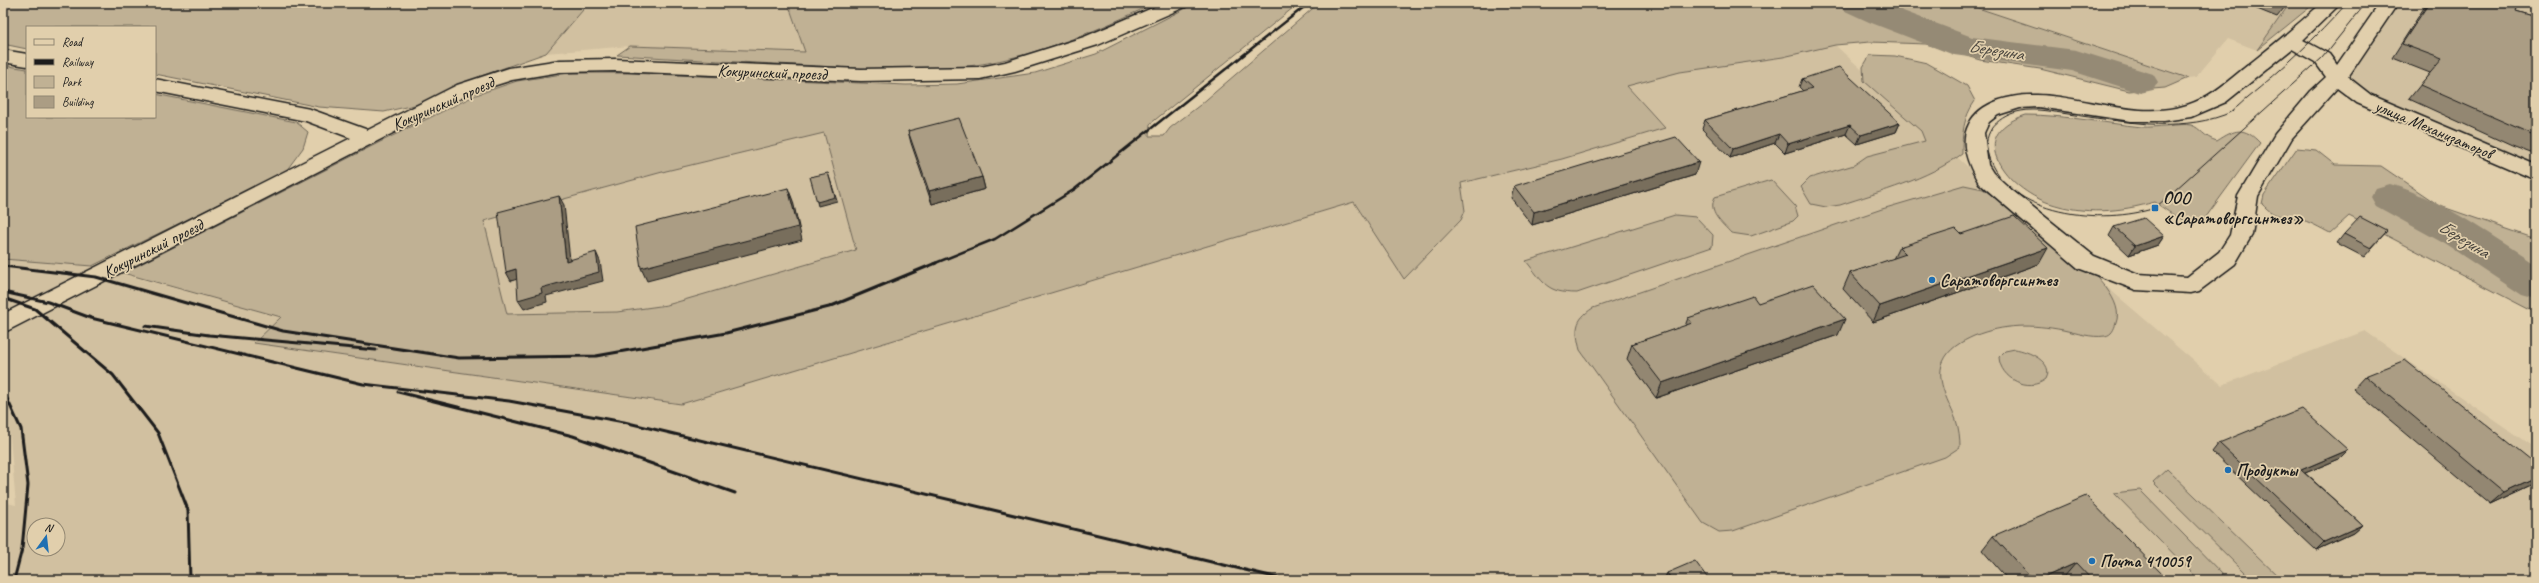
<svg xmlns="http://www.w3.org/2000/svg" width="2539" height="583" font-family="Caveat,sans-serif">
<style>
.built{fill:#d1c0a0;fill-rule:evenodd}
.green{fill:#c0b194;stroke:#6e6658;fill-rule:evenodd}
.lines{fill:none;stroke-linecap:round;stroke-linejoin:round}
.river{fill:#958a75;fill-rule:evenodd}
.street-casing{stroke:#1c1c1c;stroke-width:3}
.secondary-casing{stroke:#1c1c1c;stroke-width:3}
.street{fill:#e1cfac;fill-rule:evenodd}
.secondary{fill:#e1cfac;fill-rule:evenodd}
.tram{stroke:#1c1c1c;stroke-width:1}
.rail-far1{stroke:#1c1c1c;stroke-width:2.5}
.rail{stroke:#1c1c1c;stroke-width:3}
.wall{fill:#938772;stroke:#1c1c1c}
.shaded-wall{fill:#786e5c;stroke:#1c1c1c}
.building{fill:#ab9d84;stroke:#1c1c1c}
.poi-dot{fill:#1f6fb2;stroke:#e1cfac;stroke-width:1.5}
.labels{text-anchor:middle;stroke-width:3.5;stroke-linejoin:round;paint-order:stroke}
.street-label{font-size:17px;fill:#1c1c1c;stroke:#e1cfac}
.poi-label{font-size:17px;font-weight:bold;fill:#1c1c1c;stroke:#e1cfac;text-anchor:start}
.water-label{font-size:18px;font-style:italic;fill:#46423b;stroke:#e1cfac}
</style>
<rect width="100%" height="100%" fill="#e1cfac"/>
<filter id="ink" filterUnits="userSpaceOnUse"><feTurbulence type="fractalNoise" baseFrequency=".025" numOctaves="2"/><feDisplacementMap in="SourceGraphic" scale="8" xChannelSelector="R" yChannelSelector="G"/><feConvolveMatrix kernelMatrix="1 2 1 2 8 2 1 2 1" color-interpolation-filters="sRGB"/></filter>
<g filter="url(#ink)">
<g class="built">
<polygon points="589,3 788,3 806,52 630,46 546,53"/>
<polygon points="1963,3 2290,3 2257,50 2228,39 2196,77 2188,78"/>
<polygon points="2398,3 2536,3 2536,164 2371,94 2356,83 2350,73"/>
<path d="M 1835,45 L 1993,190 L 2222,385 L 2365,331 L 2536,449 L 2536,580 L 3,580 L 3,502 L 16,505 L 10,437 L 3,423 L 3,259 L 92,266 L 281,317 L 254,343 L 681,404 L 1354,202 L 1404,279 L 1465,211 L 1460,183 L 1562,159 L 1665,128 L 1627,85 L 1680,72 L 1783,57 ZM 34,525 L 58,525 L 58,549 L 34,549 Z"/>
<polygon points="824,133 856,250 667,305 617,312 506,314 483,221 666,171"/>
</g>
<g class="green">
<polygon points="3,3 589,3 546,53 481,76 423,103 384,112 319,107 155,74 155,27 27,27 27,49 3,44"/>
<path d="M 788,3 L 1155,3 C 1097,31 1039,55 976,65 C 924,73 870,69 819,66 C 751,63 684,59 617,55 L 630,46 L 805,52 Z"/>
<path d="M 1196,3 L 1299,3 L 1150,124 L 1149,136 L 1164,136 L 1170,128 L 1200,105 L 1319,3 L 1963,3 L 2188,78 L 2165,88 L 2129,91 L 2040,69 L 1980,60 L 1926,44 L 1870,42 L 1835,45 L 1783,57 L 1680,72 L 1627,86 L 1665,128 L 1562,159 L 1461,183 L 1465,211 L 1461,220 L 1404,279 L 1354,202 L 681,404 L 254,343 L 281,317 L 123,273 L 378,143 L 476,95 L 517,81 L 569,73 L 629,73 L 906,85 L 957,84 L 1035,73 L 1096,54 ZM 824,133 L 856,250 L 667,305 L 617,312 L 507,314 L 484,221 L 666,171 Z"/>
<polygon points="2290,3 2315,3 2257,50"/>
<path d="M 1870,55 L 1895,56 L 1927,63 L 1967,86 L 1975,101 C 1963,118 1962,134 1962,154 C 1926,180 1882,191 1840,205 L 1826,207 L 1811,204 L 1801,187 L 1810,178 L 1854,165 L 1867,156 L 1925,141 L 1921,131 L 1864,81 L 1863,67 Z"/>
<polygon points="3,65 27,69 27,117 155,117 155,94 296,122 308,132 303,148 286,171 92,266 3,259"/>
<path d="M 2026,115 C 2065,115 2103,123 2142,127 C 2156,128 2180,123 2191,125 C 2201,128 2203,137 2217,141 C 2235,129 2244,126 2260,143 L 2203,221 C 2185,227 2169,211 2154,202 C 2120,212 2084,215 2049,203 C 2008,189 1962,135 2026,115 Z"/>
<path d="M 2297,148 L 2316,150 L 2335,165 L 2381,166 L 2440,206 L 2536,239 L 2536,313 L 2349,216 L 2330,233 C 2320,228 2309,221 2298,219 C 2281,214 2277,220 2262,204 L 2264,195 Z"/>
<path d="M 1771,180 L 1795,206 L 1798,216 L 1793,221 L 1751,236 L 1731,233 C 1722,223 1707,212 1715,197 Z"/>
<path d="M 1964,185 L 1983,189 C 2012,210 2132,282 2116,323 C 2114,329 2112,335 2105,336 C 2091,338 2077,333 2063,330 C 2032,324 2004,324 1974,336 C 1961,342 1949,348 1943,362 C 1935,381 1950,404 1956,420 C 1959,429 1960,438 1960,447 L 1945,457 L 1733,531 L 1719,532 L 1703,523 L 1580,350 C 1575,330 1574,320 1593,308 L 1882,209 Z"/>
<path d="M 1675,215 L 1696,217 L 1713,235 L 1712,247 L 1577,293 C 1546,293 1544,283 1526,261 Z"/>
<path d="M 2015,349 C 2028,351 2055,362 2046,379 C 2029,393 2000,379 1999,357 L 2005,351 Z"/>
<polygon points="2167,469 2282,580 2252,580 2153,482"/>
<polygon points="2140,490 2228,580 2199,580 2114,493"/>
</g>
<g class="lines">
<g class="river">
<polygon points="1838,3 1882,3 1972,37 2076,50 2153,74 2158,82 2153,90 2140,93 2072,71 1954,55 1869,22 1843,10"/>
<path d="M 2390,184 C 2437,197 2494,237 2536,264 L 2536,299 L 2522,295 L 2445,244 L 2376,206 L 2371,197 L 2376,188 Z"/>
</g>
<g class="street-casing">
<g id="street">
<polygon points="1164,3 1188,3 1185,7 1098,45 1015,71 980,79 861,81 615,71 560,72 512,80 471,93 3,333 3,314 351,138 306,121 155,91 155,79 310,109 368,130 457,85 509,68 560,60 615,59 861,69 980,67 1005,62 1084,37"/>
<polygon points="3,50 27,54 27,66 3,62"/>
</g>
</g>
<g class="secondary-casing">
<path id="secondary" d="M 2322,3 L 2341,3 L 2303,40 L 2329,54 L 2337,65 L 2380,3 L 2398,3 L 2348,77 L 2371,95 L 2536,165 L 2536,180 L 2357,103 L 2337,88 L 2292,138 L 2258,196 L 2252,235 L 2235,264 L 2199,291 L 2191,293 L 2136,290 L 2078,268 L 1979,183 C 1968,165 1959,143 1969,124 C 1980,101 2013,94 2037,95 C 2086,96 2138,121 2187,105 C 2209,98 2226,83 2243,69 C 2270,48 2296,26 2322,3 ZM 2292,49 L 2315,62 L 2326,77 L 2311,91 L 2275,134 L 2238,196 L 2230,235 L 2219,252 L 2187,277 L 2138,274 L 2094,256 L 2013,191 L 1993,173 L 1988,165 L 1984,133 L 1989,122 L 1998,115 L 2020,108 L 2038,107 L 2131,121 L 2164,121 L 2191,117 L 2226,102 Z"/>
</g>
<use href="#street" class="street"/>
<use href="#secondary" class="secondary"/>
<path class="tram" d="M 2347,3 C 2316,38 2283,69 2247,98 C 2240,104 2233,112 2224,115 C 2200,124 2174,125 2149,124 C 2122,122 2095,118 2068,114 C 2053,112 2037,108 2021,111 C 2000,115 1981,131 1988,155 C 2007,217 2104,225 2155,208 L 2322,58 L 2366,3"/>
<polyline class="rail-far1" points="933,264 995,239 1075,189 1309,3"/>
<g class="rail">
<polyline points="3,266 96,277 283,331 459,358 596,356 726,333 829,307 936,263"/>
<polyline points="3,292 48,302 91,318 363,384 509,401 624,422 1287,580"/>
<polyline points="3,298 35,309 113,375 158,433 188,510 190,580"/>
<polyline points="145,326 209,335 376,350"/>
<polyline points="3,390 21,429 28,485 22,549 14,580"/>
<polyline points="398,392 573,436 735,493"/>
</g>
</g>
<g class="wall">
<polygon points="2242,3 2288,3 2277,17"/>
<polygon points="2427,3 2519,3 2516,11 2536,17 2536,155 2512,146 2409,99 2430,73 2392,58"/>
<polygon points="1802,79 1900,123 1896,132 1857,144 1846,134 1785,153 1775,143 1730,158 1702,129 1705,120 1803,91 1799,87"/>
<polygon points="908,131 982,177 985,189 932,204 911,143"/>
<polygon points="1695,175 1532,225 1511,198 1514,186"/>
<polygon points="2114,227 2164,236 2158,245 2129,255 2109,236"/>
<polygon points="2387,231 2364,257 2337,243 2344,234"/>
<polygon points="1961,234 2039,264 1873,322 1843,289 1850,273 1893,259 1899,247"/>
<polygon points="1758,303 1838,335 1656,398 1627,359 1632,344 1685,326 1688,318"/>
<polygon points="2365,376 2531,485 2490,504 2353,389"/>
<polygon points="2219,443 2339,459 2305,473 2362,525 2353,533 2316,550 2212,452"/>
<polygon points="1993,536 2168,580 2066,580 2064,577 2058,580 2008,580 1982,550"/>
<polygon points="1667,573 1709,580 1664,580"/>
</g>
<g class="shaded-wall">
<polygon points="1900,123 1896,132 1857,144 1861,135"/>
<polygon points="1850,125 1846,134 1785,153 1788,144"/>
<polygon points="1779,134 1775,143 1730,158 1733,149"/>
<polygon points="1699,162 1695,175 1532,225 1534,212"/>
<polygon points="828,173 837,201 818,206 817,202"/>
<polygon points="982,177 985,189 932,204 929,191"/>
<polygon points="788,188 793,201 802,240 647,281 641,268"/>
<polygon points="559,196 564,205 571,269 566,261"/>
<polygon points="2164,236 2158,245 2129,255 2135,246"/>
<polygon points="2048,248 2039,264 1873,322 1880,306"/>
<polygon points="596,252 600,261 603,281 546,296 547,302 524,309 518,300 541,288"/>
<polygon points="516,269 521,278 511,281 506,272"/>
<polygon points="1845,319 1838,335 1656,398 1662,383"/>
<polygon points="2348,450 2339,459 2293,478 2301,470"/>
<polygon points="2536,477 2536,481 2531,485 2490,504 2504,492"/>
<polygon points="2362,525 2353,533 2316,550 2324,542"/>
<polygon points="2076,563 2064,577 2058,580 2038,580"/>
</g>
<g class="building">
<polygon points="2429,3 2519,3 2516,11 2536,17 2536,136 2420,85 2442,59 2402,44"/>
<polygon points="1839,67 1900,123 1861,135 1850,125 1788,144 1779,134 1733,149 1705,120 1812,88 1802,79"/>
<polygon points="959,118 982,177 929,191 908,131"/>
<polygon points="1676,137 1699,162 1534,212 1514,186"/>
<polygon points="828,173 835,197 817,202 810,177"/>
<polygon points="788,188 798,227 641,268 635,227"/>
<polygon points="559,196 566,261 596,252 599,272 541,288 542,293 518,300 516,269 506,272 498,212"/>
<polygon points="2014,216 2048,248 1880,306 1850,273 1906,254 1899,247 1956,229 1961,234"/>
<polygon points="2360,217 2387,231 2371,248 2344,234"/>
<polygon points="2144,218 2164,236 2135,246 2114,227"/>
<polygon points="1813,284 1845,319 1662,383 1632,344 1692,323 1688,318 1753,296 1758,303"/>
<polygon points="2405,360 2536,465 2536,477 2504,492 2365,376"/>
<polygon points="2302,409 2348,450 2301,470 2362,525 2324,542 2219,443"/>
<polygon points="2086,496 2168,580 2092,580 2076,563 2038,580 2033,580 1993,536"/>
<polygon points="1695,561 1709,580 1672,580 1667,573"/>
</g>
</g>
<g class="poi-dot">
<rect x="2151" y="204" width="8" height="8" rx="2"/>
<circle cx="1932" cy="280" r="4"/>
<circle cx="2228" cy="470" r="4"/>
<circle cx="2092" cy="561" r="4"/>
</g>
<g class="labels">
<g class="street-label">
<text transform="translate(772 72) rotate(2)" y="6">Кокуринский проезд</text>
<text transform="translate(443 103) rotate(-24)" y="6">Кокуринский проезд</text>
<text transform="translate(2434 129) rotate(23)" y="6">улица Механизаторов</text>
<text transform="translate(153 248) rotate(-27)" y="6">Кокуринский проезд</text>
</g>
<g class="poi-label">
<text x="2163" y="204">ООО<tspan x="2163" dy="20">«Саратоворгсинтез»</tspan></text>
<text x="1940" y="286">Саратоворгсинтез</text>
<text x="2236" y="476">Продукты</text>
<text x="2100" y="567">Почта 410059</text>
</g>
<g class="water-label">
<text transform="translate(1996 50) rotate(9)" y="6">Березина</text>
<text transform="translate(2464 239) rotate(31)" y="6">Березина</text>
</g>
</g>
<rect width="2539" height="583" fill="none" stroke="#e1cfac" stroke-width="16"/>
<rect x="8" y="8" width="2523" height="567" fill="none" stroke="#1c1c1c" stroke-width="1.5" filter="url(#ink)"/>
<rect x="26" y="26" width="130" height="92" fill="#e1cfac" stroke="#928772"/>
<rect x="34" y="39" width="20" height="6" fill="#e1cfac" stroke="#928772"/>
<text x="62" y="46" font-size="12" fill="#1c1c1c">Road</text>
<rect x="34" y="59" width="20" height="6" fill="#1c1c1c" stroke="#928772"/>
<text x="62" y="66" font-size="12" fill="#1c1c1c">Railway</text>
<rect x="34" y="76" width="20" height="12" fill="#c0b194" stroke="#928772"/>
<text x="62" y="86" font-size="12" fill="#1c1c1c">Park</text>
<rect x="34" y="96" width="20" height="12" fill="#ab9d84" stroke="#928772"/>
<text x="62" y="106" font-size="12" fill="#1c1c1c">Building</text>
<g transform="translate(46 537) rotate(15)"><circle r="19" fill="#e1cfac" stroke="#928772"/>
<path d="M0-3L7 15L0 10L-7 15Z" fill="#1f6fb2"/>
<text y="-6" font-size="11" font-weight="bold" text-anchor="middle" fill="#1c1c1c">N</text>
</g>
</svg>
